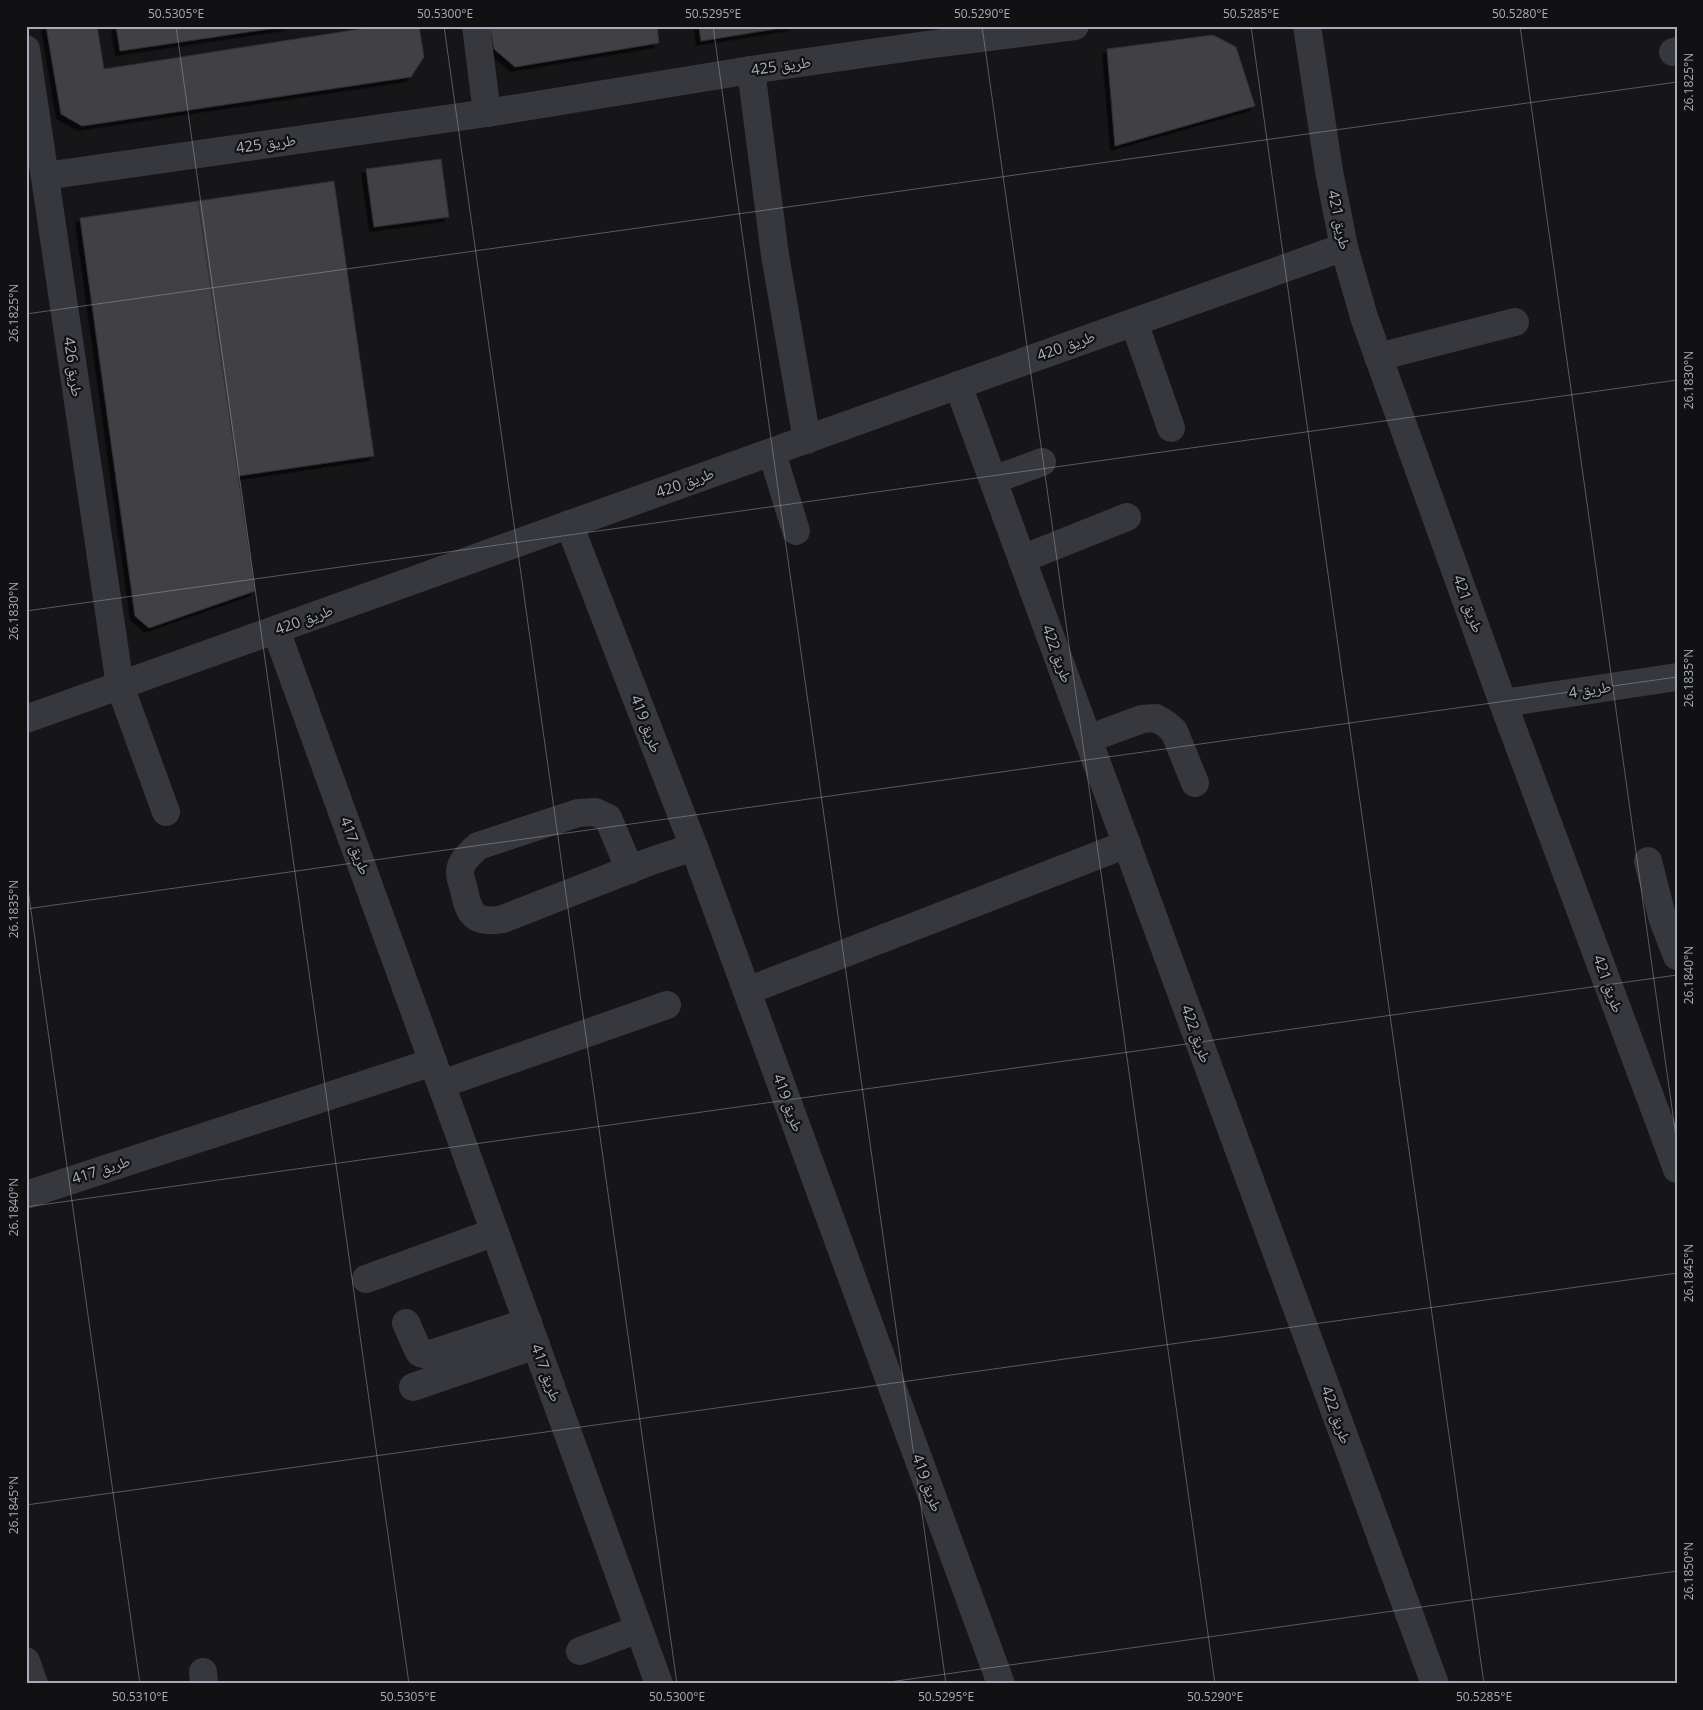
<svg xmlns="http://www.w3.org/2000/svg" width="1703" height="1710" font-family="'Open Sans','Noto Naskh Arabic',sans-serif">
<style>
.building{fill:#404145;stroke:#303034;filter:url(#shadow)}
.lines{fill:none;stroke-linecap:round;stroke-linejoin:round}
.minor{stroke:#37383d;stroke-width:28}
.ticks{fill:none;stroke:#a8adb8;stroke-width:1;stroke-opacity:0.45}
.labels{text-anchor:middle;stroke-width:4.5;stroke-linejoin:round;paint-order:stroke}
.street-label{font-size:15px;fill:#a8adb8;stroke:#111113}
.neatline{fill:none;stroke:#a8adb8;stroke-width:2}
.ticks-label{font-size:12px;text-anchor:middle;fill:#a8adb8}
</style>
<defs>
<filter id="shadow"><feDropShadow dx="-4.5" dy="4.5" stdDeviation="0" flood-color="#0009"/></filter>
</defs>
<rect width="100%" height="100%" fill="#161618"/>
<g class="building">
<polygon points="46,26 97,26 104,69 366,28 365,26 419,26 424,57 411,77 82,126 61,114"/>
<polygon points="116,26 289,26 120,51"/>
<polygon points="490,26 657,26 659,43 515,67 494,49"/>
<polygon points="699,26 794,26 701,41"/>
<polygon points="1213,35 1236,47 1255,106 1115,146 1107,49"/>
<polygon points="441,159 449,217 374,227 366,169"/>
<polygon points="334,181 374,456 238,476 198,201"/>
<polygon points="198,201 255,591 149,628 135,616 80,218"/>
</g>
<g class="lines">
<g class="minor">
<polyline points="476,26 487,113"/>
<polyline points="1307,26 1329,171 1344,247 1364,317 1503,703 1677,1169"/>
<polyline points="26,49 120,686 166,812"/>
<polyline points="1673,52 1677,51"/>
<polyline points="751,70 775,255 807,440"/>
<polyline points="45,176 487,113 751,70 926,45 1075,26"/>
<polyline points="1134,322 1171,428"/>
<polyline points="1378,357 1515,322"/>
<polyline points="958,385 1435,1684"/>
<polyline points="772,453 796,531"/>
<polyline points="993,480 1042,462"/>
<polyline points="569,524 694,847 1001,1684"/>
<polyline points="1022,559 1127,517"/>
<polyline points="276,630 659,1684"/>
<polyline points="1503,703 1677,677"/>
<polyline points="26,719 1344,247"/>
<polyline points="1088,739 1142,719 1156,718 1166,724 1174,731 1195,783"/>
<polyline points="1648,861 1663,920 1677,956"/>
<path d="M 630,870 L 608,818 L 595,812 L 578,813 L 478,846 C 471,853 461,860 460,871 C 459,876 463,884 464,890 C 469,915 475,924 503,919 L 654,860 L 694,847"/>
<polyline points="747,991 1127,844"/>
<polyline points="442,1084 667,1005"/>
<polyline points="26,1195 433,1062"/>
<polyline points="366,1279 495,1232"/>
<polyline points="406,1323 418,1350 420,1353 427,1355 528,1322"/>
<polyline points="413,1387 536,1345"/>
<polyline points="580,1651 639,1629"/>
<polyline points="26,1661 34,1684"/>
<polyline points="203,1672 204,1684"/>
</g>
</g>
<path class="ticks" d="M 176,26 L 409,1684M 444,26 L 677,1684M 713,26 L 946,1684M 982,26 L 1215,1684M 1251,26 L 1484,1684M 1520,26 L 1677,1144M 26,314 L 1677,82M 26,611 L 1677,380M 26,875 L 140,1684M 26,909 L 1677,677M 26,1207 L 1677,975M 26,1505 L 1677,1273M 875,1684 L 1677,1571"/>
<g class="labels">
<g class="street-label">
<text transform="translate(781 66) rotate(-8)" y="5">طريق 425</text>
<text transform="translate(266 144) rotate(-8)" y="5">طريق 425</text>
<text transform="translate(1339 220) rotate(78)" y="5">طريق 421</text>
<text transform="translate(1066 346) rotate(-20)" y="5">طريق 420</text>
<text transform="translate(73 367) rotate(82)" y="5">طريق 426</text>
<text transform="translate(685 483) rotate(-20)" y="5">طريق 420</text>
<text transform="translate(1468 604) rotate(70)" y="5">طريق 421</text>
<text transform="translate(304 620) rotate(-20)" y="5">طريق 420</text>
<text transform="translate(1057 654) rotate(70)" y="5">طريق 422</text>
<text transform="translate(1590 690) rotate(-9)" y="5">طريق 4</text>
<text transform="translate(646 724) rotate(69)" y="5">طريق 419</text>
<text transform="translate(355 846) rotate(70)" y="5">طريق 417</text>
<text transform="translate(1608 984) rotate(70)" y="5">طريق 421</text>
<text transform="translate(1196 1034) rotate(70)" y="5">طريق 422</text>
<text transform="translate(788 1103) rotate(70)" y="5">طريق 419</text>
<text transform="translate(101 1170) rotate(-18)" y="5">طريق 417</text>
<text transform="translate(546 1373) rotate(70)" y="5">طريق 417</text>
<text transform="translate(1336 1415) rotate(70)" y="5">طريق 422</text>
<text transform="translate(927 1483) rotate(70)" y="5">طريق 419</text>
</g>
</g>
<rect width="1703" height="1710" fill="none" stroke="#111113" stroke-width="55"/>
<rect x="28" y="28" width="1648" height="1654" class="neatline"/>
<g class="ticks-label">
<text x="176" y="18">50.5305°E</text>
<text x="445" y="18">50.5300°E</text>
<text x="713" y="18">50.5295°E</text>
<text x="982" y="18">50.5290°E</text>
<text x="1251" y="18">50.5285°E</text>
<text x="1520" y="18">50.5280°E</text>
<text transform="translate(1689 82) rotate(-90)" y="4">26.1825°N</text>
<text transform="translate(14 313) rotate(-90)" y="4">26.1825°N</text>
<text transform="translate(1689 380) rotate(-90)" y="4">26.1830°N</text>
<text transform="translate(14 611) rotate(-90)" y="4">26.1830°N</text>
<text transform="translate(1689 678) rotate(-90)" y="4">26.1835°N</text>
<text transform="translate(14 909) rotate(-90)" y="4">26.1835°N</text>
<text transform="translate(1689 975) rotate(-90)" y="4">26.1840°N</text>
<text transform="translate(14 1207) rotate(-90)" y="4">26.1840°N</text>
<text transform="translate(1689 1273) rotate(-90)" y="4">26.1845°N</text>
<text transform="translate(14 1505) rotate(-90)" y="4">26.1845°N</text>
<text transform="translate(1689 1571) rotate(-90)" y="4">26.1850°N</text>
<text x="140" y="1701">50.5310°E</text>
<text x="408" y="1701">50.5305°E</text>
<text x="677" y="1701">50.5300°E</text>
<text x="946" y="1701">50.5295°E</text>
<text x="1215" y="1701">50.5290°E</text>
<text x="1484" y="1701">50.5285°E</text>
</g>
</svg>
